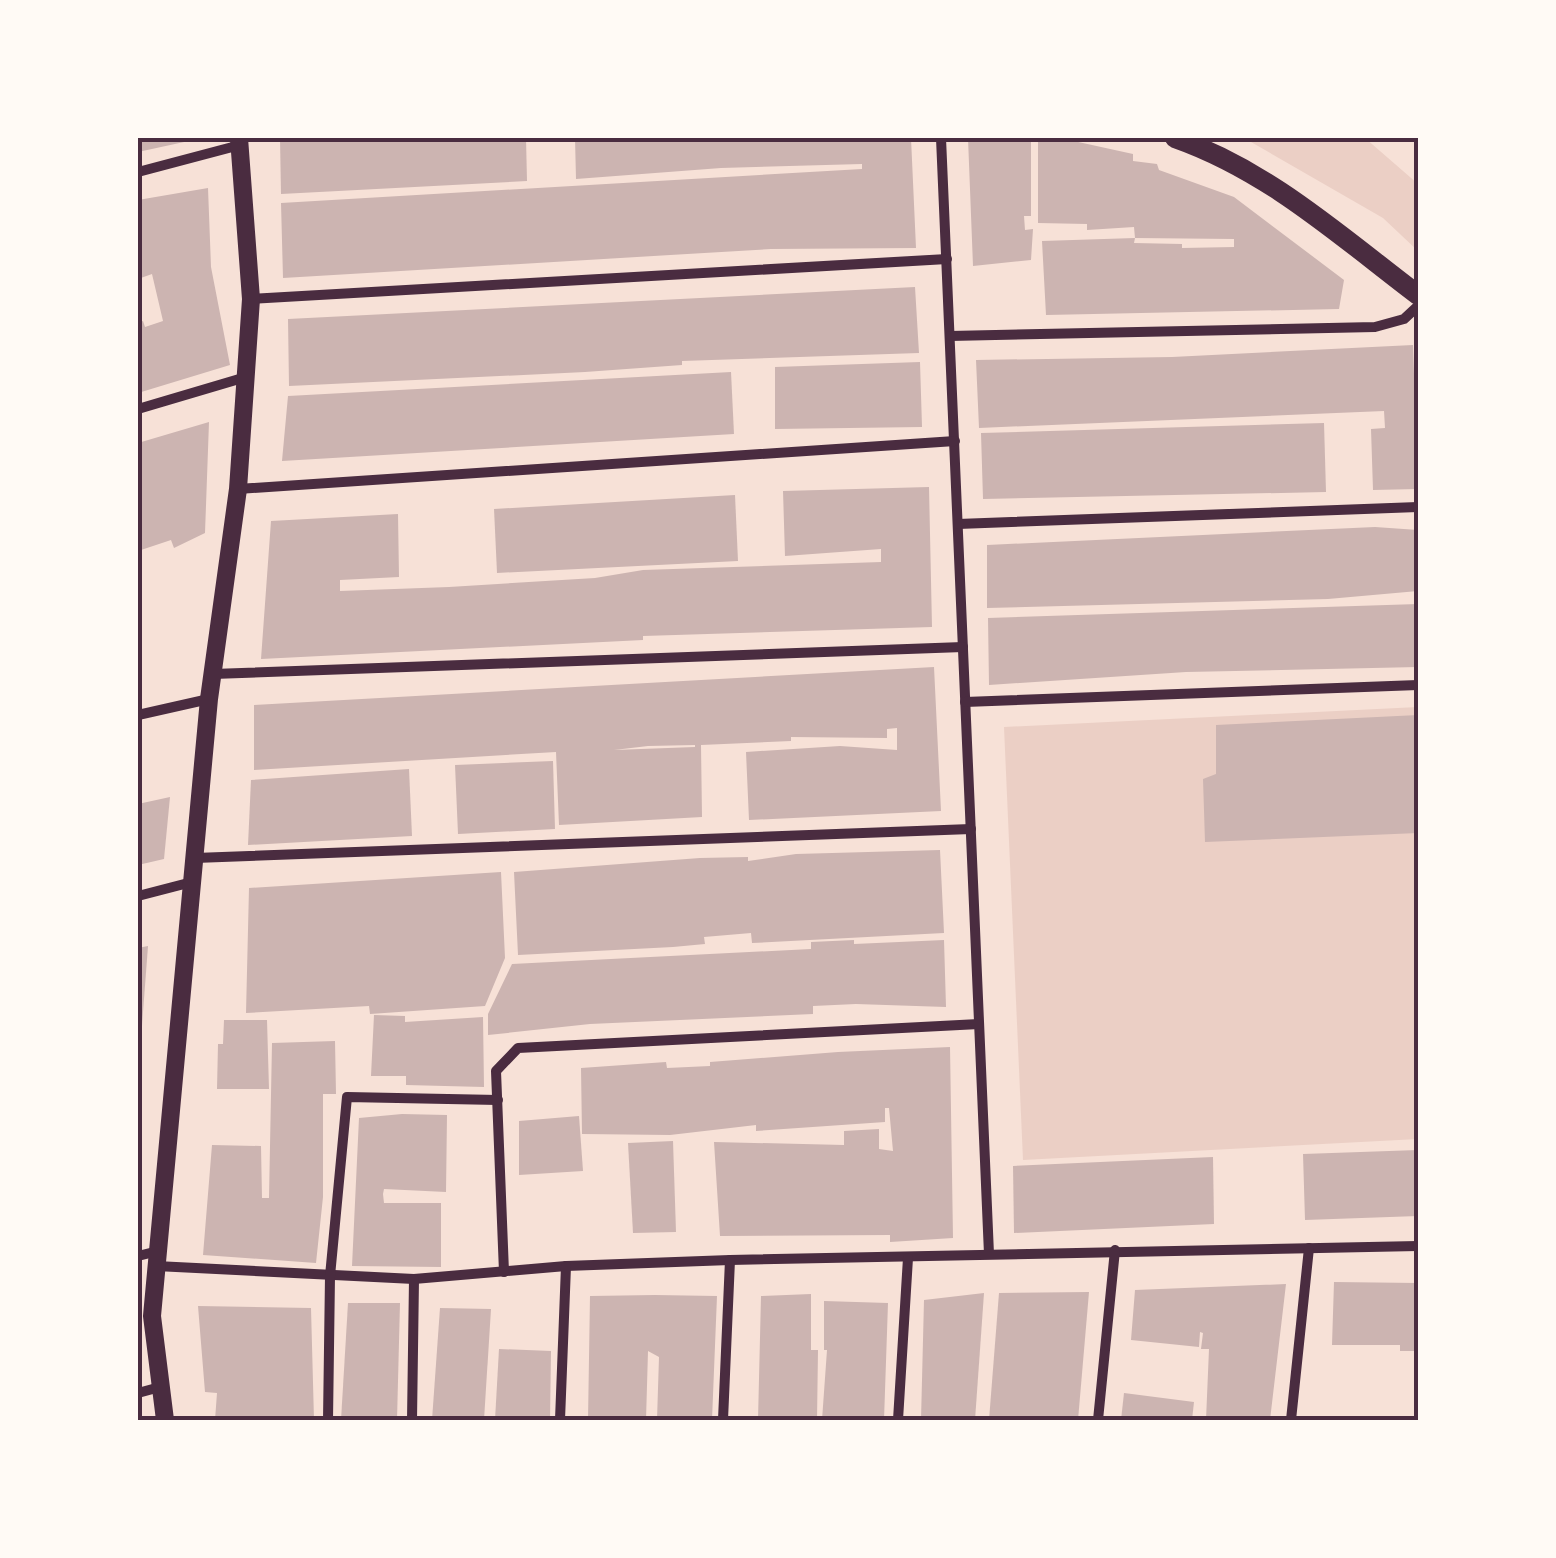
<svg xmlns="http://www.w3.org/2000/svg" width="1556" height="1558" font-family="Lato,sans-serif">
<style>
.green{fill:#ebcfc5}
.building{fill:#ccb4b1;fill-rule:evenodd}
.lines{fill:none;stroke-linecap:round;stroke-linejoin:round}
.minor{stroke:#4a2c40;stroke-width:10}
.tertiary{stroke:#4a2c40;stroke-width:18}
.secondary{stroke:#4a2c40;stroke-width:20}
.neatline{fill:none;stroke:#4a2c40;stroke-width:4}
</style>
<rect width="100%" height="100%" fill="#f7e1d7"/>
<g class="green">
<polygon points="1244,138 1365,138 1418,184 1418,251 1383,218"/>
<polygon points="1418,707 1418,1139 1023,1160 1004,727"/>
</g>
<g class="building">
<polygon points="138,138 198,138 198,139 138,152"/>
<polygon points="280,138 526,138 527,181 281,194"/>
<polygon points="575,138 911,138 916,248 771,249 283,278 281,203 862,169 862,164 721,168 576,179"/>
<polygon points="968,138 1031,138 1031,216 1024,216 1025,230 1033,229 1031,260 973,266"/>
<polygon points="1038,138 1060,138 1133,154 1133,161 1157,164 1159,170 1234,197 1344,280 1339,309 1046,315 1042,241 1135,238 1134,243 1182,244 1182,248 1234,247 1234,239 1135,238 1134,227 1087,230 1087,224 1038,223"/>
<polygon points="208,188 211,267 230,365 138,393 138,323 143,321 145,327 163,321 152,274 138,279 138,200"/>
<polygon points="915,287 919,353 682,361 682,365 585,372 289,386 288,319"/>
<polygon points="1413,345 1418,489 1373,490 1371,429 1385,428 1384,411 979,428 976,360 1172,357"/>
<polygon points="920,362 922,427 775,429 775,367"/>
<polygon points="731,372 734,434 282,461 288,396"/>
<polygon points="209,422 205,533 174,548 171,540 138,551 138,443"/>
<polygon points="1324,423 1326,492 983,499 981,433"/>
<polygon points="929,487 932,627 643,636 643,640 261,659 271,521 398,514 399,577 340,580 340,591 449,587 595,578 643,570 881,562 881,549 785,556 783,491"/>
<polygon points="735,495 738,561 497,573 494,509"/>
<polygon points="1375,527 1418,530 1418,591 1328,599 987,608 987,545"/>
<polygon points="1418,604 1418,667 1186,672 989,685 988,618"/>
<path d="M 934,667 L 941,811 L 749,820 L 746,752 L 840,746 L 897,750 L 897,728 L 887,729 L 887,738 L 791,737 L 791,741 L 701,745 L 702,817 L 559,825 L 556,752 L 254,770 L 254,705 ZM 695,745 L 695,747 L 614,750 L 648,746 Z"/>
<polygon points="1418,715 1418,833 1205,842 1203,779 1216,774 1216,725"/>
<polygon points="553,761 555,829 458,834 455,765"/>
<polygon points="409,769 412,836 248,845 251,780"/>
<polygon points="170,797 164,859 138,865 138,804"/>
<polygon points="940,850 944,933 752,943 751,933 704,937 705,944 673,947 518,955 514,872 700,858 748,857 748,861 796,854"/>
<polygon points="501,872 505,958 485,1006 370,1014 369,1006 246,1013 249,888"/>
<polygon points="854,940 854,944 944,940 946,1007 856,1004 813,1006 813,1014 590,1024 488,1035 488,1014 512,964 811,949 811,942"/>
<polygon points="148,946 140,1052 138,1052 138,948"/>
<polygon points="374,1015 405,1016 405,1022 483,1017 484,1087 406,1085 406,1076 371,1076"/>
<polygon points="224,1020 267,1020 269,1089 217,1089 218,1044 223,1044"/>
<polygon points="335,1041 336,1094 323,1094 323,1197 316,1263 203,1255 212,1145 261,1146 262,1198 269,1198 272,1043"/>
<polygon points="950,1047 953,1238 890,1242 890,1235 720,1236 714,1142 844,1145 844,1131 879,1129 879,1149 893,1151 889,1108 885,1108 885,1122 756,1131 756,1125 670,1135 582,1134 581,1068 666,1062 667,1068 710,1066 710,1062 838,1052"/>
<polygon points="402,1114 447,1115 446,1192 384,1189 383,1194 384,1203 441,1203 441,1267 352,1266 359,1118"/>
<polygon points="579,1116 583,1171 519,1175 519,1121"/>
<polygon points="673,1141 676,1232 633,1233 628,1143"/>
<polygon points="1418,1150 1418,1216 1305,1220 1303,1154"/>
<polygon points="1213,1157 1214,1224 1014,1233 1013,1166"/>
<polygon points="1334,1282 1418,1283 1418,1351 1400,1351 1400,1345 1332,1345"/>
<polygon points="1286,1284 1270,1420 1206,1420 1209,1349 1201,1349 1203,1333 1200,1332 1199,1347 1131,1340 1135,1290"/>
<polygon points="1089,1292 1078,1420 989,1420 999,1293"/>
<polygon points="984,1293 975,1420 921,1420 924,1300"/>
<polygon points="811,1294 811,1350 818,1350 817,1420 758,1420 761,1296"/>
<polygon points="655,1295 717,1296 712,1420 657,1420 659,1357 648,1351 646,1420 588,1420 590,1296"/>
<polygon points="824,1301 888,1303 884,1420 822,1420 827,1350 824,1350"/>
<polygon points="348,1303 400,1303 397,1420 341,1420"/>
<polygon points="198,1306 311,1308 314,1420 215,1420 217,1393 205,1392"/>
<polygon points="440,1308 491,1309 484,1420 432,1420"/>
<polygon points="499,1349 551,1351 550,1420 495,1420"/>
<polygon points="1124,1393 1194,1402 1192,1420 1121,1420"/>
</g>
<g class="lines">
<g class="minor">
<polyline points="941,138 989,1254"/>
<polyline points="138,172 240,145"/>
<polyline points="251,299 947,259"/>
<polyline points="950,336 1375,327 1404,319 1418,306"/>
<polyline points="138,409 246,377"/>
<polyline points="238,489 955,441"/>
<polyline points="958,524 1418,507"/>
<polyline points="213,674 963,647"/>
<polyline points="965,702 1418,685"/>
<polyline points="138,715 209,699"/>
<polyline points="195,858 971,829"/>
<polyline points="138,896 192,882"/>
<polyline points="138,1256 158,1251"/>
<polyline points="156,1266 414,1279 566,1266 730,1260 1418,1246"/>
<polyline points="504,1272 496,1071 518,1048 979,1024"/>
<polyline points="138,1393 160,1387"/>
<polyline points="328,1420 330,1276 347,1097 498,1100"/>
<polyline points="412,1420 414,1279"/>
<polyline points="560,1420 566,1266"/>
<polyline points="723,1420 730,1260"/>
<polyline points="898,1420 908,1258"/>
<polyline points="1098,1420 1115,1250"/>
<polyline points="1291,1420 1309,1248"/>
</g>
<polyline class="tertiary" points="165,1420 152,1316 209,699 238,489 251,299 239,138"/>
<path class="secondary" d="M 1175,138 C 1269,171 1340,236 1418,295"/>
</g>
<rect width="1556" height="1558" fill="none" stroke="#fffaf5" stroke-width="280"/>
<rect x="140" y="140" width="1276" height="1278" class="neatline"/>
</svg>
